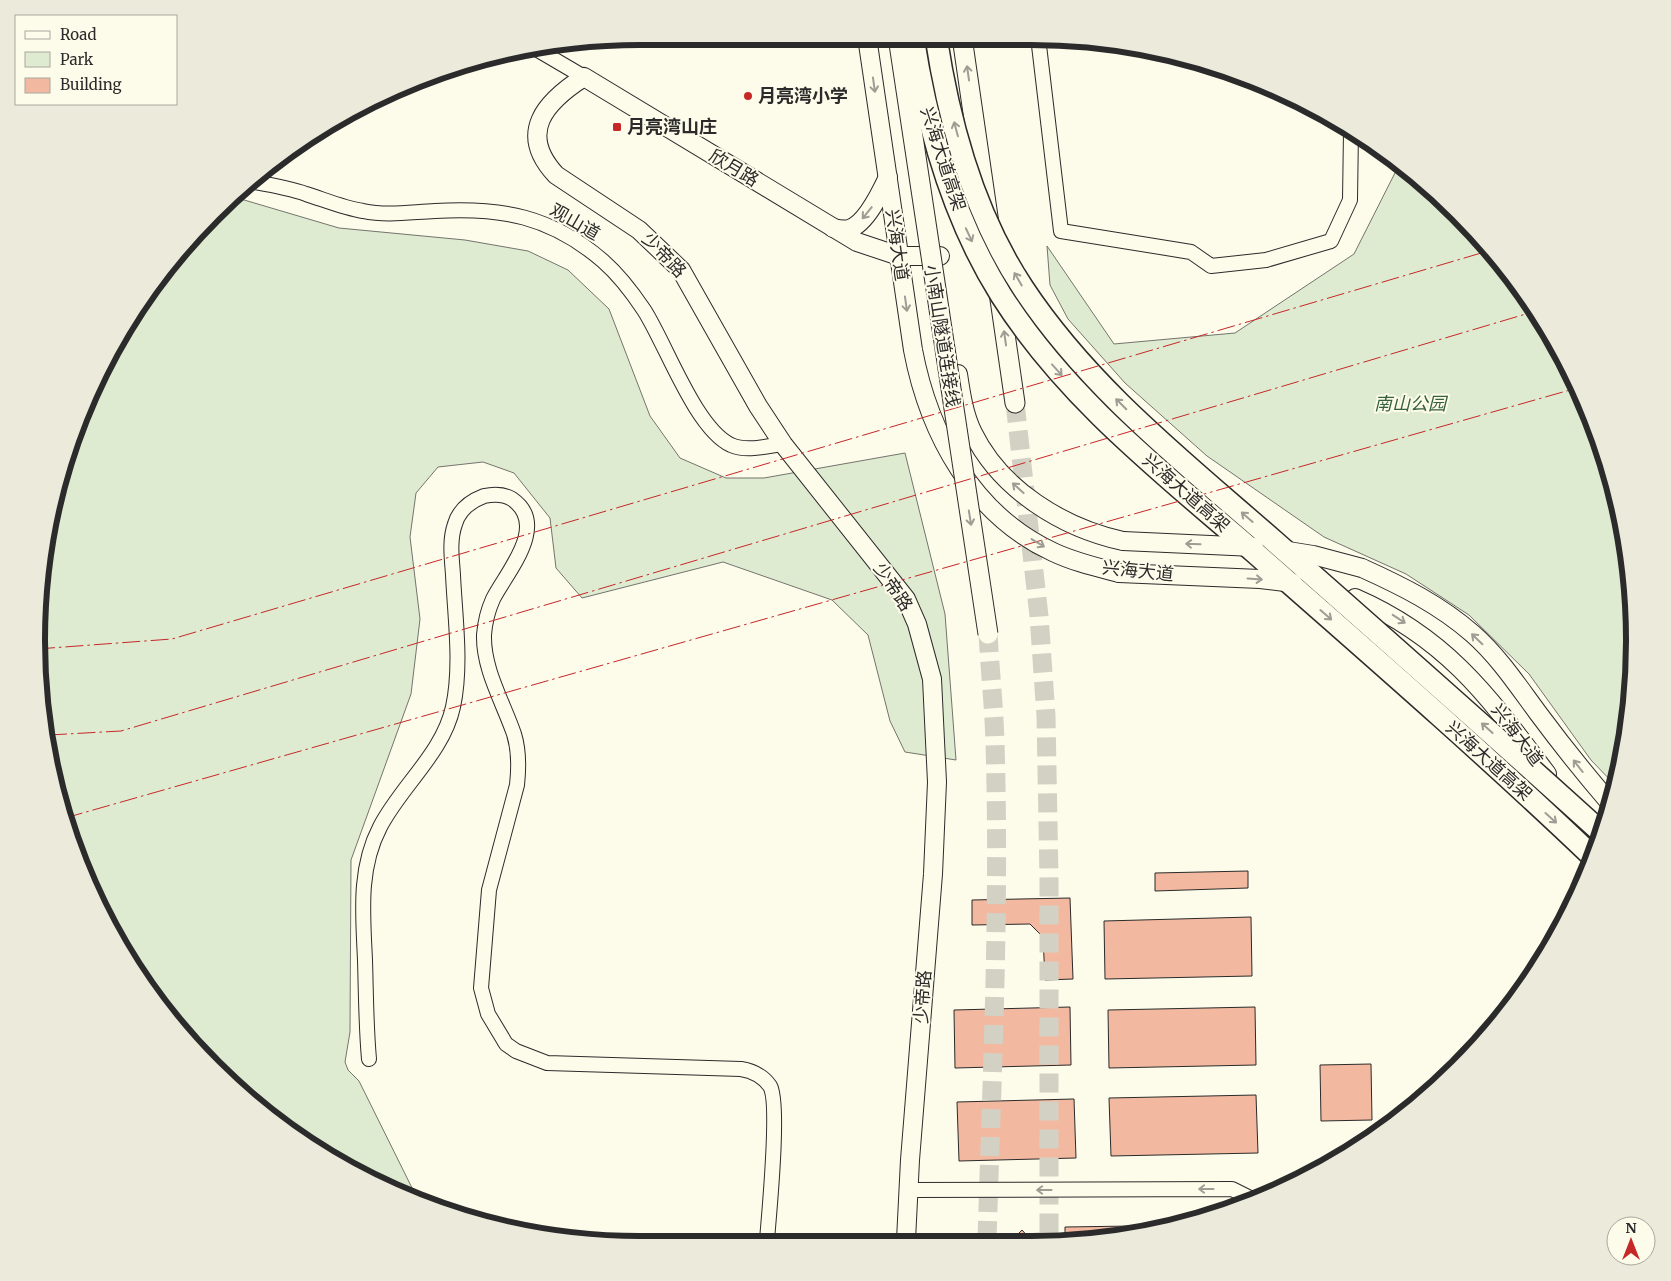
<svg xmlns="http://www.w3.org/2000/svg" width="1671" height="1281" font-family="Merriweather,'Noto Sans SC',serif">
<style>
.green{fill:#deebd1;stroke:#74746e}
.building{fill:#f2b8a0;stroke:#2b2b2b}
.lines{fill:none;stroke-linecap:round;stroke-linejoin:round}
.secondary-tunnel{stroke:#d3d1c4;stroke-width:19;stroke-dasharray:19 9;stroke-linecap:butt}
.minor-casing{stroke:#2b2b2b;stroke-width:16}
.tertiary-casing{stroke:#2b2b2b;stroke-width:20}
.secondary-casing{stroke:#2b2b2b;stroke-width:21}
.minor{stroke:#fdfbea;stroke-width:14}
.tertiary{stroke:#fdfbea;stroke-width:18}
.secondary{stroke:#fdfbea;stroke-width:19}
.tertiary-bridge-casing{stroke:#2b2b2b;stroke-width:20;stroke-linecap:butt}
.secondary-bridge-casing{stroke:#2b2b2b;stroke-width:21;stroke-linecap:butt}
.primary-bridge-casing{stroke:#2b2b2b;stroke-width:24;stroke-linecap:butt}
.tertiary-bridge{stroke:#fdfbea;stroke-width:18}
.secondary-bridge{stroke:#fdfbea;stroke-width:19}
.primary-bridge{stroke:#fdfbea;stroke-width:21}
.power{stroke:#c62828;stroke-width:1;stroke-dasharray:18 4 2.5 4;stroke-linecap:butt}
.oneway{stroke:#9e9d94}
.poi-dot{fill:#c62828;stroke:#fdfbea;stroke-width:2}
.labels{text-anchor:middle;stroke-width:4;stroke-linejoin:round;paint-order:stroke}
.poi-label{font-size:18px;font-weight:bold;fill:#2b2b2b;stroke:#fdfbea;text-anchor:start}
.street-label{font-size:18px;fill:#2b2b2b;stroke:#fdfbea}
.park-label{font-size:18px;font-style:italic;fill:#34623c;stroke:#fdfbea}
.rim{fill:none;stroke:#2b2b2b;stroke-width:6}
</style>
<rect width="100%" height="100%" fill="#fdfbea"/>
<g class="green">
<polygon points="1400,163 1458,213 1533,305 1589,410 1623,523 1635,641 1623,759 1615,785 1591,760 1529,674 1469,615 1406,574 1324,537 1207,456 1125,383 1068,319 1050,285 1047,246 1114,344 1235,333 1354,254"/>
<polygon points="234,197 339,228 465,240 528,251 568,270 609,309 650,416 680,458 726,478 764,478 905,453 945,614 956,760 905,752 890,721 868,635 832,600 723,562 582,598 556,568 550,518 514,473 483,462 438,467 416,493 410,537 420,619 411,694 351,860 350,1032 345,1062 348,1070 359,1081 417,1198 305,1143 213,1068 138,976 98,907 57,797 36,641 57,484 117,339 213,213"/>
</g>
<g class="building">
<polygon points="1248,871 1248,888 1155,891 1155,873"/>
<polygon points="1070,898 1073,979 1045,980 1043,937 1030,924 972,925 972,900"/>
<polygon points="1251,917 1252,976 1105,979 1104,921"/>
<polygon points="1070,1007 1071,1065 955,1068 954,1010"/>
<polygon points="1255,1007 1256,1065 1109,1068 1108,1010"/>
<polygon points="1371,1064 1372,1120 1321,1121 1320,1065"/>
<polygon points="1256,1095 1258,1153 1111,1156 1109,1098"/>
<polygon points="1074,1099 1076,1158 959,1161 957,1102"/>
<polygon points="1132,1226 1132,1234 1109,1240 1065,1240 1065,1227"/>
<polygon points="1022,1230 1031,1240 1012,1240"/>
</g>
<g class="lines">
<g class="secondary-tunnel">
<polyline points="1015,403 1039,616 1046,716 1049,879 1049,1240"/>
<path d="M 987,1240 C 992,1074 1000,909 995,743 C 994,707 990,670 988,634"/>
</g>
<g class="minor-casing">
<g id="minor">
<polyline points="1038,37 1061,231 1191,252 1211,266 1266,260 1331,241 1350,200 1351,131"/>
<polyline points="538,50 584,77"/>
<path d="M 254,182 C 271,185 289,188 306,194 C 325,200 344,208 363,211 C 387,216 411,212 435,211 C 501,207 551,216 603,261 C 619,275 632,292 644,310 C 666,344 695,428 731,445 C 747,452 767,446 783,444"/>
<path d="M 369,1059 C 366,1026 366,993 365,960 C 363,915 358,869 380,827 C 401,786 443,753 453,707 C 462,665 455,618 453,575 C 452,559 449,541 455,524 C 459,510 471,501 484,496 C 493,494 504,494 512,499 C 550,525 506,573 493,599 C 488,610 485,622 484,635 C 483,669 503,702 514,734 C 519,750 519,767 517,785 L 489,890 L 481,988 L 488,1014 L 506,1044 L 516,1051 L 547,1063 L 741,1069 C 753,1071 763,1076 770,1086 C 780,1103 769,1214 767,1240"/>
<polyline points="908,1190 1232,1189 1252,1199"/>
</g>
</g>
<g class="tertiary-casing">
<g id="tertiary">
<path d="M 867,37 L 913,350 C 929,434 973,515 1053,552 C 1074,562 1096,567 1119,573"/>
<path d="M 833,228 C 838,229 844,230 849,229 C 866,224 881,192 888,177"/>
<path d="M 958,374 C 961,394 964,415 973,433 C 1001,490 1063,528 1123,541"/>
<path d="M 1362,568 C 1402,586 1440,605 1473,634 C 1499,657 1518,686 1538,713 C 1561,744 1585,774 1610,803"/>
<path d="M 1355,598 C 1447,638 1489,697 1547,774"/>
<path d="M 906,1240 L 910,1160 L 933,874 L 937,782 L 932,679 L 917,624 L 906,599 L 783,444 L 758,406 L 681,270 L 639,230 L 556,175 C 517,133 545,102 584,77 L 857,242 L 899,256 L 940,256"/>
</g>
</g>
<g class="secondary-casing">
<polyline id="secondary" points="962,37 1015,403"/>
</g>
<use href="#minor" class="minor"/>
<use href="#tertiary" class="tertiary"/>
<use href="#secondary" class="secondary"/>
<g class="tertiary-bridge-casing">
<g id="tertiary-bridge">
<polyline points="1123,541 1254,547"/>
<polyline points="1282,550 1313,555 1362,568"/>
<polyline points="1119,573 1260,579 1293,583"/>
</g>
</g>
<g class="secondary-bridge-casing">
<polyline id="secondary-bridge" points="898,37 988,634"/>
</g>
<g class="primary-bridge-casing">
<g id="primary-bridge">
<path d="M 913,37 C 927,127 952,217 1001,295 C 1066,398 1163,473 1254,552 C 1368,652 1483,752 1593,857"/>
<path d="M 936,37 C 949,123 974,214 1023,288 C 1089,388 1184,462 1274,541 C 1383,637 1493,734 1601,832"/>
</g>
</g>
<use href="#tertiary-bridge" class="tertiary-bridge"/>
<use href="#secondary-bridge" class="secondary-bridge"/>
<use href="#primary-bridge" class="primary-bridge"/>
<g class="power">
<polyline points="37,649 172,639 1488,251"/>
<polyline points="49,735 121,731 1536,311"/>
<polyline points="65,818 1577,388"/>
</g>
</g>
<defs><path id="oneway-shaft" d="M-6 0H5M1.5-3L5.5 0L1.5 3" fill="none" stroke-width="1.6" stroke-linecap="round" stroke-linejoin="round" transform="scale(1.25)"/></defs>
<g class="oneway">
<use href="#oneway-shaft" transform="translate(968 73) rotate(-98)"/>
<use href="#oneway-shaft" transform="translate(874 85) rotate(82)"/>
<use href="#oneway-shaft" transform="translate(956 129) rotate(-105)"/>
<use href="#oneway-shaft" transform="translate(867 213) rotate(129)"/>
<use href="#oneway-shaft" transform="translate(969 235) rotate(65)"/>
<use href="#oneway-shaft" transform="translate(1018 279) rotate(-120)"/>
<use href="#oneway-shaft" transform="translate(906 304) rotate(82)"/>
<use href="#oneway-shaft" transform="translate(1005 338) rotate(-98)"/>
<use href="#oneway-shaft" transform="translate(1057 370) rotate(48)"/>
<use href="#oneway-shaft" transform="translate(1121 404) rotate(-135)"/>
<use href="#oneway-shaft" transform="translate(1018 488) rotate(-138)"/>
<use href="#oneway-shaft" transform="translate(1247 517) rotate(-139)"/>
<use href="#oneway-shaft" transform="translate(970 518) rotate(81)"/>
<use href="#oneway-shaft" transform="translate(1038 543) rotate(31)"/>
<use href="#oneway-shaft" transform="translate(1193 544) rotate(-178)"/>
<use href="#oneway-shaft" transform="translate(1255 579) rotate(4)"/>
<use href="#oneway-shaft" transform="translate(1326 615) rotate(41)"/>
<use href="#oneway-shaft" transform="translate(1399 619) rotate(33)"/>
<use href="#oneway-shaft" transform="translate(1477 639) rotate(-136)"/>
<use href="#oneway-shaft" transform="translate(1487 728) rotate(-138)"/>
<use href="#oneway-shaft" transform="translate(1578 766) rotate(-128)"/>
<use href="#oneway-shaft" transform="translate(1551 818) rotate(42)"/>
<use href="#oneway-shaft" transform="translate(1206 1189) rotate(180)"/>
<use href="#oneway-shaft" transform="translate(1044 1190) rotate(180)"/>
</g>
<g class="poi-dot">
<circle cx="748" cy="96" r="5"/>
<rect x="612" y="122" width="10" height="10" rx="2.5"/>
</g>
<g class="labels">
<g class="poi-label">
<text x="758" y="102">月亮湾小学</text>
<text x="627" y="133">月亮湾山庄</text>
</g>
<g class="street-label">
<text transform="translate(943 159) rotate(72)" y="6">兴海大道高架</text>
<text transform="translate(734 168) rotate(31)" y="6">欣月路</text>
<text transform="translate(575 222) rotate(30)" y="6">观山道</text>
<text transform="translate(897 245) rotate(82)" y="6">兴海大道</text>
<text transform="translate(664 255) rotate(46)" y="6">少帝路</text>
<text transform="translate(942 336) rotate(81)" y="6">小南山隧道连接线</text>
<text transform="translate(1186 493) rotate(41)" y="6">兴海大道高架</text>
<text transform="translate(1138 571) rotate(6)" y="6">兴海大道</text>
<text transform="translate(893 587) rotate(56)" y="6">少帝路</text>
<text transform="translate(1517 735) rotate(53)" y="6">兴海大道</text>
<text transform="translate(1489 761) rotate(42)" y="6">兴海大道高架</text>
<text transform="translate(923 997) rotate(-86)" y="6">少帝路</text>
</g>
<g class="park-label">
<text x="1410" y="410">南山公园</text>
</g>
</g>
<path d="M0 0H1671V1281H0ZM640 45H1031A595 595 0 0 1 1626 640V641A595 595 0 0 1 1031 1236H640A595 595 0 0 1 45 641V640A595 595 0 0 1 640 45Z" fill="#eceadb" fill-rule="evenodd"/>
<path class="rim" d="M640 45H1031A595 595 0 0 1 1626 640V641A595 595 0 0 1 1031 1236H640A595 595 0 0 1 45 641V640A595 595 0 0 1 640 45Z"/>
<rect x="15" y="15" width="162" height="90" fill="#fdfbea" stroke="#a9a89e"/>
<rect x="25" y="31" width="25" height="8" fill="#fdfbea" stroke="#a9a89e"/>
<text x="60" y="40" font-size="15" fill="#2b2b2b">Road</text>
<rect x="25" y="52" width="25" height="15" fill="#deebd1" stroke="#a9a89e"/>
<text x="60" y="65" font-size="15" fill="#2b2b2b">Park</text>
<rect x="25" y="78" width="25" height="15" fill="#f2b8a0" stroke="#a9a89e"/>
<text x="60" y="90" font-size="15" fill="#2b2b2b">Building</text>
<g transform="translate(1631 1241)"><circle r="24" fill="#fdfbea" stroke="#a9a89e"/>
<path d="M0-4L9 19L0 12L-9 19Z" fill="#c62828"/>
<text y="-8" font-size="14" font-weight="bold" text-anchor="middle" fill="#2b2b2b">N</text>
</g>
</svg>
